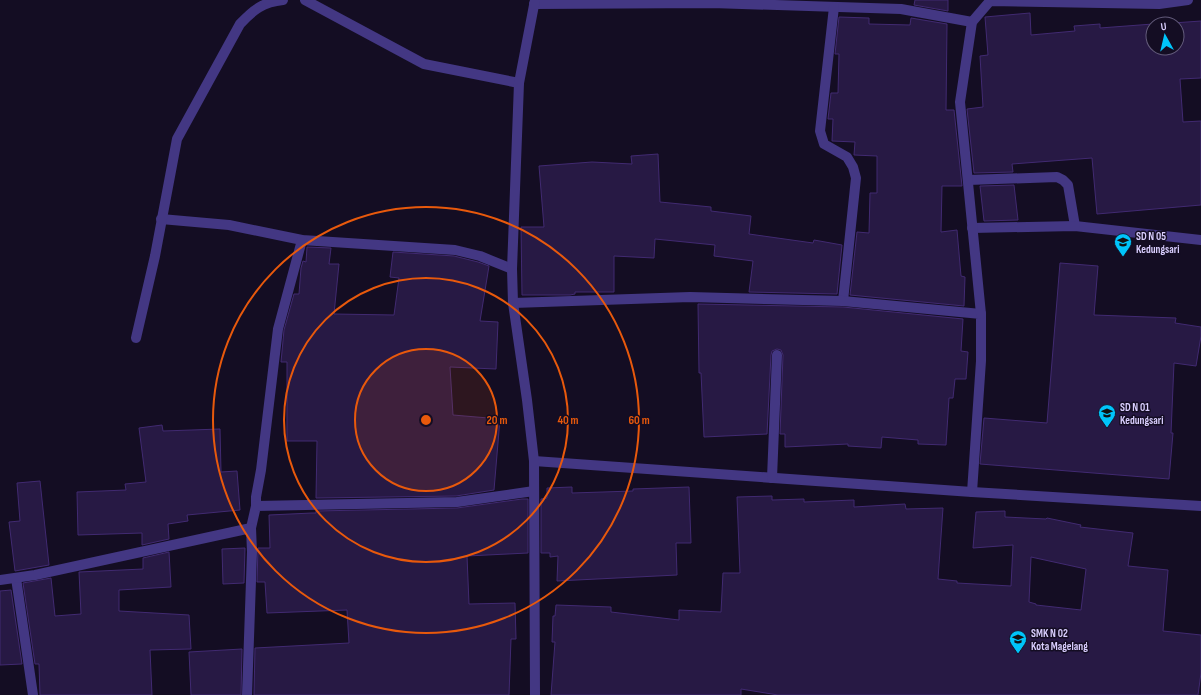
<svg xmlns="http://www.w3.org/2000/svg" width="1201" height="695" font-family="'Sofia Sans Condensed',sans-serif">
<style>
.building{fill:#271944;stroke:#412a71;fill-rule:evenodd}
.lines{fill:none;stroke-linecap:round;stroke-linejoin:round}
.minor{stroke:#433783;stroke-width:10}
.ring{fill:none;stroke:#e8590c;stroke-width:2}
.labels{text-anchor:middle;stroke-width:3;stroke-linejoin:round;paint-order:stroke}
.poi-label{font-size:11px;font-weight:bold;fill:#dacfff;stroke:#140d23;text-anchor:start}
.centre{fill:#e8590c;stroke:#140d23;stroke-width:2}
.ring-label{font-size:12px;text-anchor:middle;font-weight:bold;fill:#e8590c;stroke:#140d23;stroke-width:3;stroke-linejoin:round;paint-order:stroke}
</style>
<rect width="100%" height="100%" fill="#140d23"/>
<g class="building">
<polygon points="915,0 948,0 948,11 914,5"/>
<polygon points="1030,13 1031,35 1075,31 1074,26 1100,24 1100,28 1153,24 1153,48 1177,48 1177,24 1159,24 1201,21 1201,78 1180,79 1183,122 1201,121 1201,205 1097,214 1092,158 1012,164 1013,172 974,173 967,109 983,107 980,56 988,55 985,17"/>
<polygon points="839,17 869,18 869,24 910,25 911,18 947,24 946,110 954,110 962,186 942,186 941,232 957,230 961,276 965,277 964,306 850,295 857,232 869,233 870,193 877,193 877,156 854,155 855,142 832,141 833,119 828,119 831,93 838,93 839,54 835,54"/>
<polygon points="658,154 660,202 711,207 711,211 751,216 749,234 813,243 814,240 842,245 837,294 749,292 753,261 714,256 715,245 655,239 654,258 614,256 614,292 575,292 575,294 570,295 522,295 521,227 544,227 539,166 592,162 632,164 631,156"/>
<polygon points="1014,185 1018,220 984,221 980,186"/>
<polygon points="307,247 331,248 329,264 339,264 334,314 394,315 399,278 390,277 393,252 454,256 478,262 489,266 480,321 498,322 496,369 450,367 453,415 500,419 494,490 456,496 316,498 317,441 287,441 287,362 281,362 284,330 294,294 299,294 301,268 303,261 306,262"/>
<polygon points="1060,263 1098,266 1094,315 1176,318 1175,323 1201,327 1201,336 1196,366 1174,363 1171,433 1173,433 1169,479 980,464 984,418 1047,423"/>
<polygon points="698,304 843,307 963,319 961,351 968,352 966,379 955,379 953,398 949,398 946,445 918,444 918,440 882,437 881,448 848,446 848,444 785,447 785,434 780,434 783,355 781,350 777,349 772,351 771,355 767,434 704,437 701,373 699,373"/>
<polygon points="162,425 163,431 220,429 221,472 237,471 240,510 187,515 188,521 168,524 169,539 142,545 142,533 78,535 77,492 126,490 125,484 146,482 139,428"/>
<polygon points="40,481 49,565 15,571 9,522 20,521 17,483"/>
<polygon points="572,487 572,493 633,491 633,489 689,487 691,543 676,543 677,575 557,581 558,556 550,557 550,553 541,553 541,499 547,498 547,488"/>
<path d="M 772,496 L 772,500 L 804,499 L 804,502 L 854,500 L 854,507 L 905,504 L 906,509 L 943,508 L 938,579 L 957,581 L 957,583 L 1011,586 L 1013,545 L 973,548 L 976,512 L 1005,511 L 1005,517 L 1046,519 L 1047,518 L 1081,525 L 1080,527 L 1133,533 L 1128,566 L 1168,570 L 1163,631 L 1201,635 L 1201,673 L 1198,695 L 778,695 L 741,689 L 741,695 L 551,695 L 555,642 L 552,642 L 553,616 L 555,616 L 556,605 L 611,607 L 611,612 L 679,620 L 679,610 L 721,612 L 723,573 L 740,573 L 737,497 ZM 1031,557 L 1086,569 L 1081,610 L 1036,605 L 1036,604 L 1029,602 Z"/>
<polygon points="522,499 528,499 528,553 467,556 469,604 515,603 516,639 511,639 509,695 254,695 255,648 349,643 347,610 267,613 265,582 257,582 258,548 270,548 269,515 312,513 316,513 316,511 457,508"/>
<polygon points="245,548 244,583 223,584 222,549"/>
<polygon points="169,552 171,587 119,590 119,611 189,615 191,649 150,650 152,695 40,695 39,664 35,664 23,583 51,578 55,616 81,614 79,572 143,569 143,558"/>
<polygon points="11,590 22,664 0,665 0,591"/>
<polygon points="242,649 241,695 191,695 189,652"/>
</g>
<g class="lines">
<g class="minor">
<polyline points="305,0 424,64 519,83"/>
<polyline points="534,4 712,3 901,9 972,22"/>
<polyline points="834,7 820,131 824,144 847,157 853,167 856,178 843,301"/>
<polyline points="968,180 1057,177 1063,180 1068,185 1075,226"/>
<polyline points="161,219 229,225 302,240 455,250 480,256 512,269"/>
<polyline points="972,228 1075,226 1201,240"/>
<polyline points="513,303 690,297 843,301 981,314 981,361 972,492"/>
<polyline points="981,314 960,102 972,22 990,1 1159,4 1188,0"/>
<path d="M 136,338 L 155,256 L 177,139 L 240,24 C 253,10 263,2 283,0"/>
<polyline points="534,461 972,492 1201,506"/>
<polyline points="772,478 777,355"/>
<polyline points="256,506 256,497 261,470 278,329 302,240"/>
<polyline points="16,578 33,695"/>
<polyline points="0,580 35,575 251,528 256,506 457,502 534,491"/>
<polyline points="247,695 252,552 251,528"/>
<polyline points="535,695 534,461 527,400 513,303 512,269 519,83 535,0"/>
</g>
</g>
<circle cx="426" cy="420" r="71" fill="#e8590c" fill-opacity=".12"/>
<g class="ring">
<circle cx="426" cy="420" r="71"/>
<circle cx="426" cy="420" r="142"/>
<circle cx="426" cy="420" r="213"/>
</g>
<defs>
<g id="school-pin" transform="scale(0.9)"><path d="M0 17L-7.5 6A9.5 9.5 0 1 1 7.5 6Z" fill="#00c4fa" stroke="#140d23"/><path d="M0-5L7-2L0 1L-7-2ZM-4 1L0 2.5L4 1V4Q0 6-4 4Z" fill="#111"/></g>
</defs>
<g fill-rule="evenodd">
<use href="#school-pin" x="1123" y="242"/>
<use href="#school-pin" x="1107" y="413"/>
<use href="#school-pin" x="1018" y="639"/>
</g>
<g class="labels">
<g class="poi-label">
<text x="1136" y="240">SD N 05<tspan x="1136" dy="13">Kedungsari</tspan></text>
<text x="1120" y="411">SD N 01<tspan x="1120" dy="13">Kedungsari</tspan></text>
<text x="1031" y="637">SMK N 02<tspan x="1031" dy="13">Kota Magelang</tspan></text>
</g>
</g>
<circle cx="426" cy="420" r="6" class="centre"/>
<g class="ring-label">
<text x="497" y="424">20 m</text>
<text x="568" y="424">40 m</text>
<text x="639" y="424">60 m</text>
</g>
<g transform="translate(1165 36) rotate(352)"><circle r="19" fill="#140d23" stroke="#635b7b"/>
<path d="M0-3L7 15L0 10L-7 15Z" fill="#00c4fa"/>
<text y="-6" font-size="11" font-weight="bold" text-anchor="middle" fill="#dacfff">U</text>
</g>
</svg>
